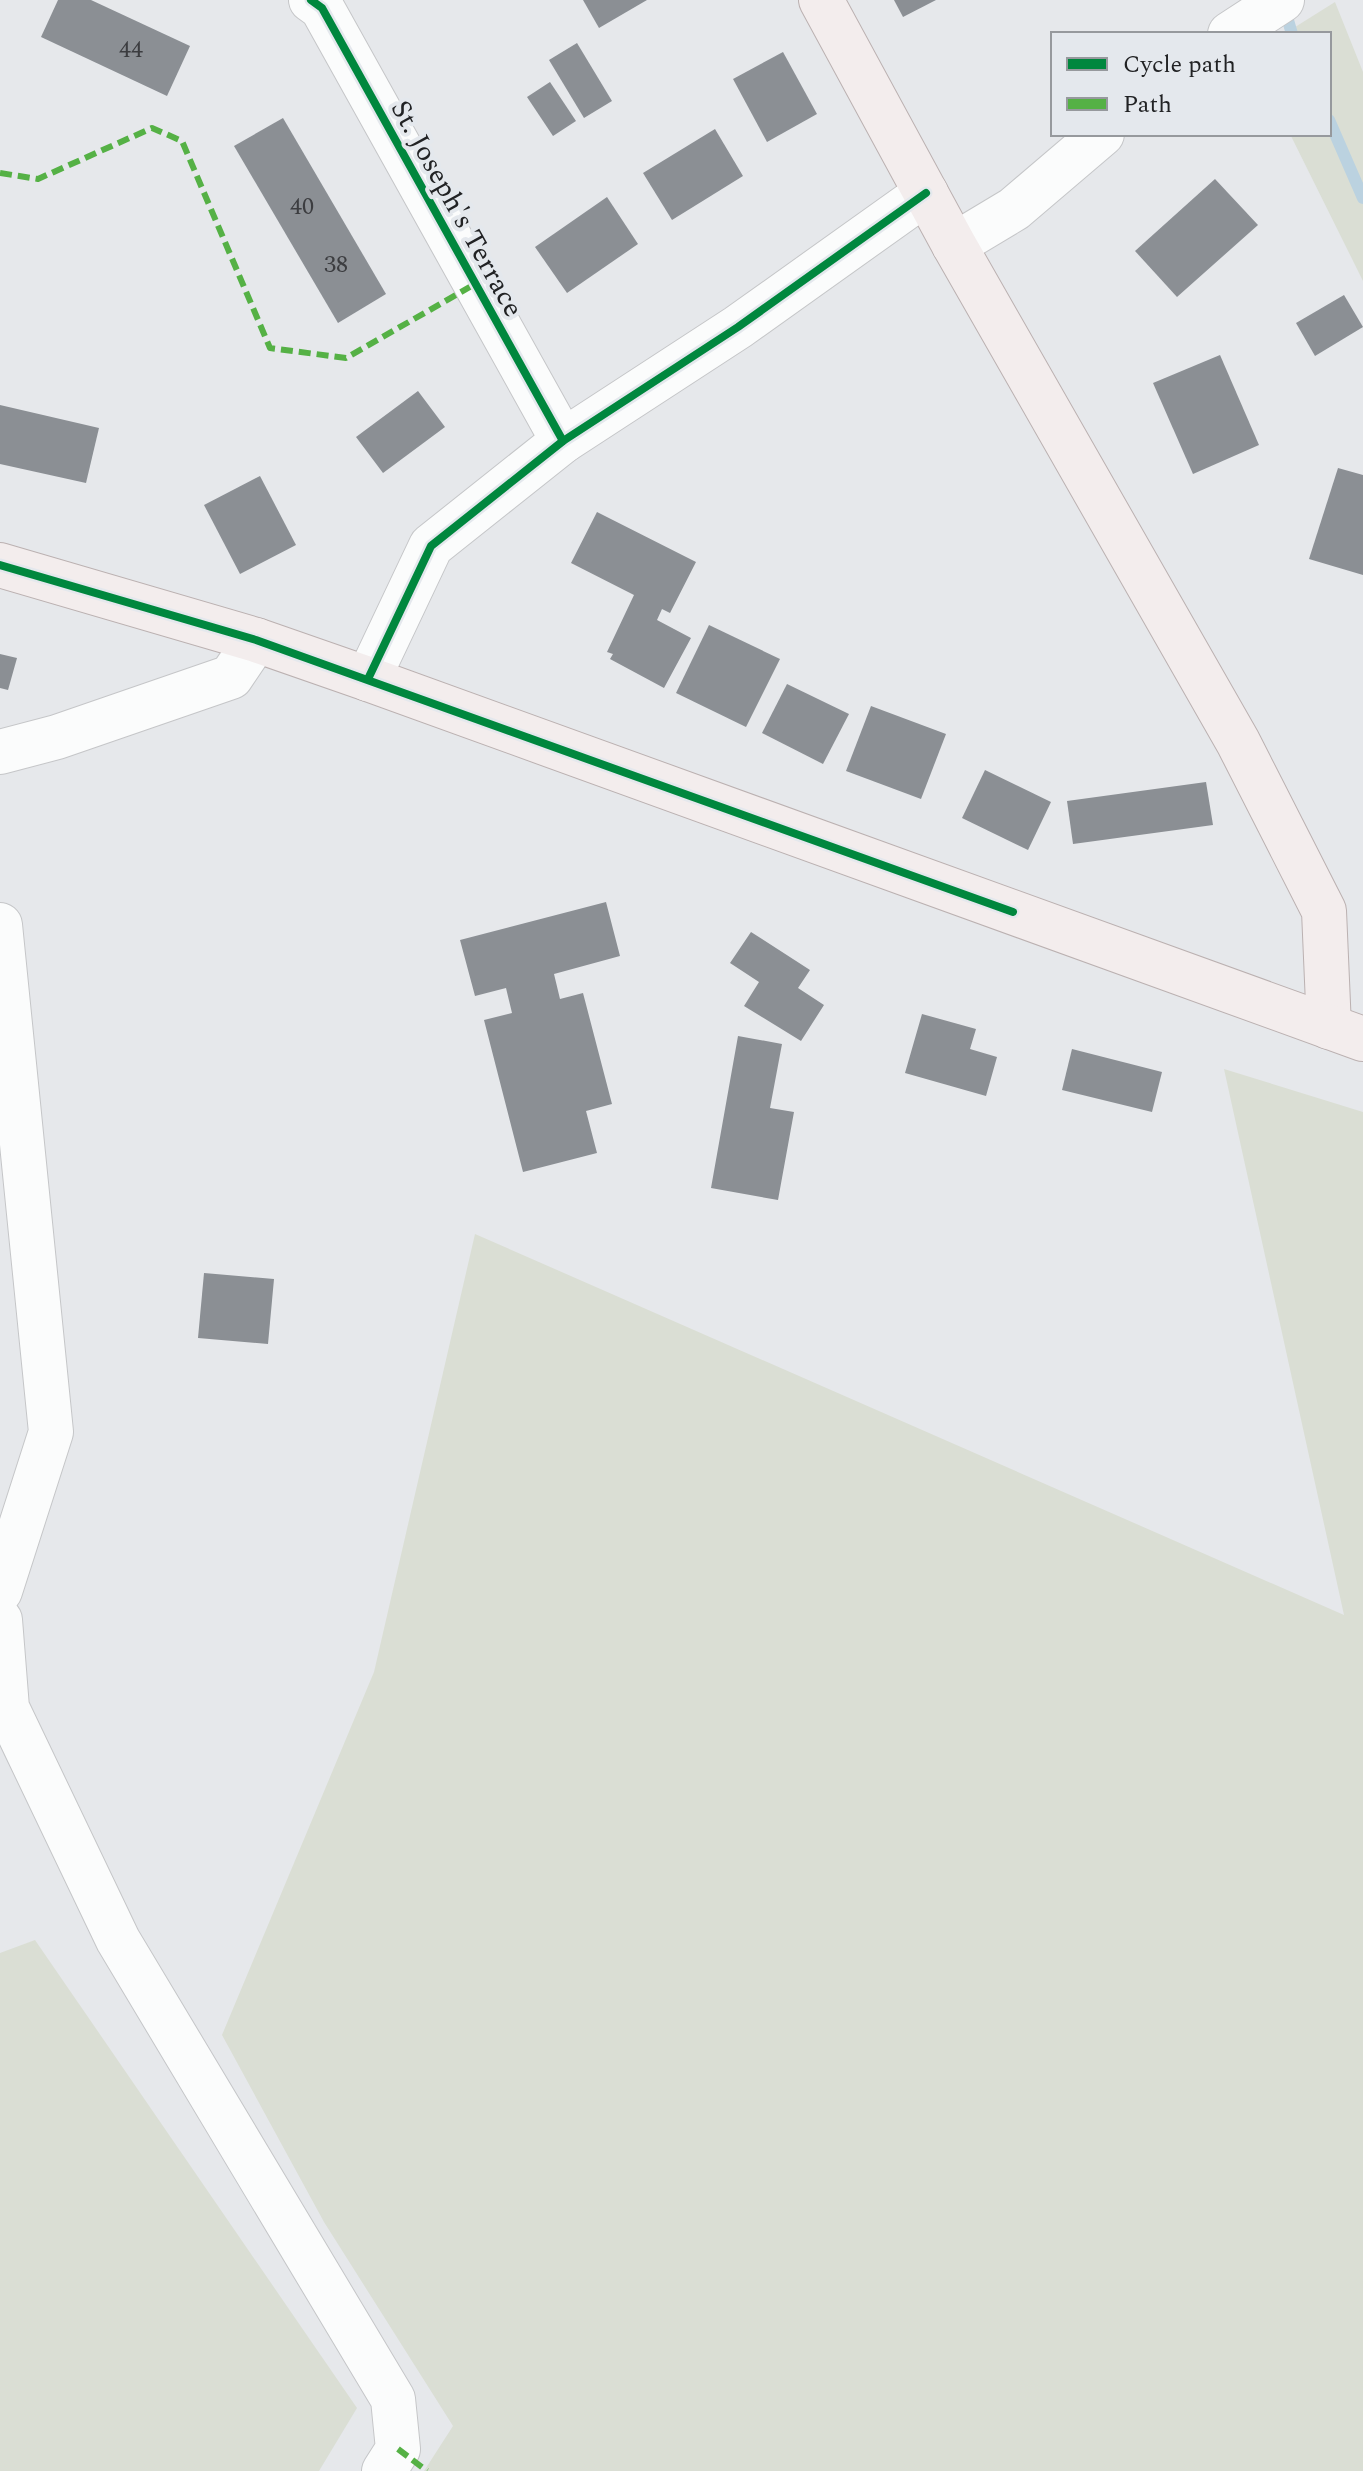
<svg xmlns="http://www.w3.org/2000/svg" width="1363" height="2471" font-family="Spectral,serif">
<style>
.green{fill:#daded4}
.lines{fill:none;stroke-linecap:round;stroke-linejoin:round}
.stream{stroke:#bbd2e0;stroke-width:12}
.building{fill:#8b8f94}
.minor-casing{stroke:#c5c6c8;stroke-width:46}
.major-casing{stroke:#bbb1b1;stroke-width:46}
.minor{stroke:#fbfcfc;stroke-width:44}
.major{stroke:#f3eded;stroke-width:44}
.quiet{stroke:#55b145;stroke-width:6;stroke-dasharray:12 6;stroke-linecap:butt}
.cycleway-casing{stroke:#e4e8ed;stroke-width:13}
.cycleway{stroke:#00873e;stroke-width:8}
.labels{text-anchor:middle;stroke-width:8;stroke-linejoin:round;paint-order:stroke}
.number-label{font-size:24px;fill:#3c3d40}
.street-label{font-size:28px;fill:#212224;stroke:#e4e8ed}
</style>
<rect width="100%" height="100%" fill="#e6e8eb"/>
<g class="green">
<polygon points="1335,2 1363,72 1363,281 1290,134 1329,134 1329,34 1284,34"/>
<polygon points="1224,1069 1363,1112 1363,2471 424,2471 453,2426 324,2222 222,2035 374,1672 475,1234 1344,1615"/>
<polygon points="35,1940 357,2408 319,2471 0,2471 0,1953"/>
</g>
<g class="lines">
<g class="stream">
<polyline points="1285,10 1292,34"/>
<polyline points="1329,120 1363,198"/>
</g>
</g>
<g class="building">
<polygon points="58,0 91,0 190,46 167,96 41,37"/>
<polygon points="583,0 647,0 599,28"/>
<polygon points="894,0 936,0 903,17"/>
<polygon points="577,43 612,101 584,118 549,60"/>
<polygon points="783,52 817,114 767,142 733,79"/>
<polygon points="550,82 576,121 553,136 527,97"/>
<polygon points="283,118 386,294 338,323 234,146"/>
<polygon points="715,129 743,176 672,220 643,173"/>
<polygon points="1215,179 1258,225 1177,297 1135,251"/>
<polygon points="607,197 638,244 567,293 535,247"/>
<polygon points="1344,295 1363,327 1315,356 1296,323"/>
<polygon points="1220,355 1259,445 1193,474 1153,383"/>
<polygon points="418,391 445,427 383,473 356,437"/>
<polygon points="0,405 99,428 86,483 0,464"/>
<polygon points="1338,468 1363,475 1363,575 1309,559"/>
<polygon points="260,476 296,545 240,574 204,505"/>
<polygon points="597,512 696,562 670,613 662,609 657,620 691,638 664,688 610,659 613,654 607,652 634,595 571,563"/>
<polygon points="709,625 780,659 746,727 676,693"/>
<polygon points="0,654 17,658 8,690 0,688"/>
<polygon points="787,684 849,714 823,764 762,733"/>
<polygon points="871,706 946,734 921,799 846,771"/>
<polygon points="985,770 1051,802 1028,850 962,818"/>
<polygon points="1206,782 1213,825 1073,844 1067,801"/>
<polygon points="606,902 620,956 554,974 560,999 583,993 612,1104 586,1111 597,1153 523,1172 484,1020 512,1013 506,988 475,996 460,940"/>
<polygon points="751,932 810,970 798,988 824,1005 801,1041 744,1006 759,982 730,963"/>
<polygon points="922,1014 976,1029 970,1049 997,1057 986,1096 905,1073"/>
<polygon points="738,1036 782,1044 770,1108 794,1112 778,1200 711,1188"/>
<polygon points="1072,1049 1162,1072 1152,1112 1062,1090"/>
<polygon points="204,1273 274,1279 268,1344 198,1338"/>
</g>
<g class="lines">
<g class="minor-casing">
<g id="minor">
<polyline points="311,0 322,8 563,441"/>
<polyline points="1230,34 1282,0"/>
<polyline points="954,245 1014,209 1102,134"/>
<polyline points="368,679 431,546 563,441 738,327 926,193"/>
<polyline points="0,752 57,737 231,677 256,640"/>
<polyline points="0,925 51,1432 0,1591"/>
<polyline points="0,1620 7,1708 118,1940 393,2399 398,2449 384,2471"/>
</g>
</g>
<g class="major-casing">
<g id="major">
<polyline points="821,0 954,245 1238,742 1324,911 1329,1027"/>
<polyline points="0,565 256,640 368,679 1363,1039"/>
</g>
</g>
<use href="#minor" class="minor"/>
<use href="#major" class="major"/>
<g class="quiet">
<polyline points="0,173 38,179 152,128 182,141 270,348 346,358 475,284"/>
<polyline points="398,2449 427,2471"/>
</g>
<g class="cycleway-casing">
<g id="cycleway">
<polyline points="311,0 322,8 563,441"/>
<polyline points="0,565 256,640 1013,912"/>
<polyline points="368,679 431,546 563,441 738,327 926,193"/>
</g>
</g>
<use href="#cycleway" class="cycleway"/>
</g>
<g class="labels">
<g class="number-label">
<text x="131" y="57">44</text>
<text x="302" y="214">40</text>
<text x="336" y="272">38</text>
</g>
<g class="street-label">
<text transform="translate(458 208) rotate(61)" y="10">St. Joseph's Terrace</text>
</g>
</g>
<rect x="1051" y="32" width="280" height="104" fill="#e4e8ed" stroke="#96999d" stroke-width="2"/>
<rect x="1067" y="58" width="40" height="12" fill="#00873e" stroke="#96999d" stroke-width="2"/>
<text x="1123" y="72" font-size="24" fill="#212224">Cycle path</text>
<rect x="1067" y="98" width="40" height="12" fill="#55b145" stroke="#96999d" stroke-width="2"/>
<text x="1123" y="112" font-size="24" fill="#212224">Path</text>
</svg>
